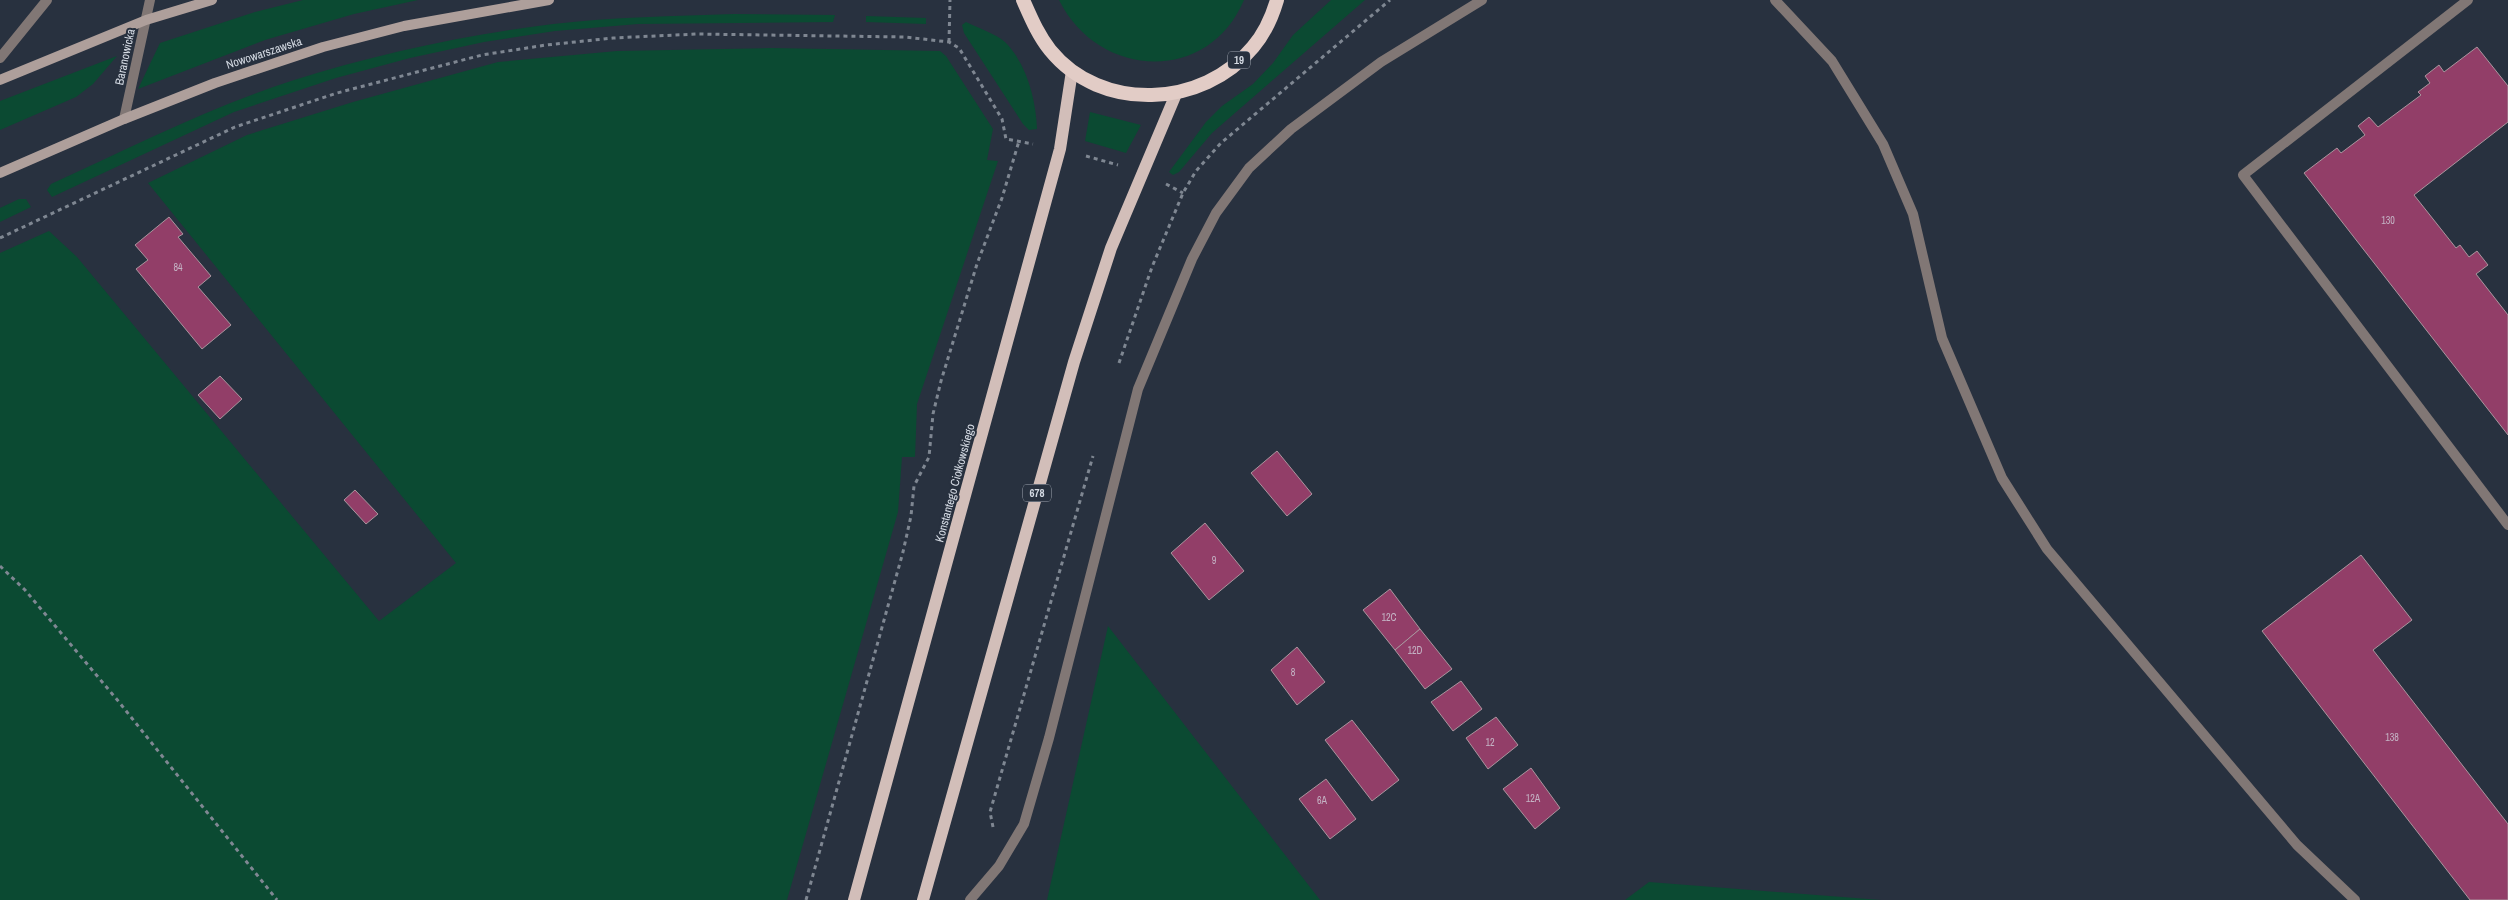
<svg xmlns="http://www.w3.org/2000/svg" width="2508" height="900" font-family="'Archivo Narrow',sans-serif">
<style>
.green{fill:#0b4a32}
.building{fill:#923e68;stroke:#aa959e}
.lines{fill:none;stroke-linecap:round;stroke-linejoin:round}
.path{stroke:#7f8792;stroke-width:3;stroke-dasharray:4 4;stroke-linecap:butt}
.service{stroke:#817775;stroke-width:10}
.minor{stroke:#817775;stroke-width:10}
.secondary{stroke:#ae9f9b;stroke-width:10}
.primary{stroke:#d2beb9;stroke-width:12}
.trunk{stroke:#e2ccc6;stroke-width:14}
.labels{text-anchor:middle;stroke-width:4;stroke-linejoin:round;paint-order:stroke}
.number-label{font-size:10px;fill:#c4b3c4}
.shield{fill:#28313f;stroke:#a0a7b2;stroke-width:1}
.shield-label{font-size:11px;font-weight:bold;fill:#d4dae3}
.street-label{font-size:12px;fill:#d4dae3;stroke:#28313f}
</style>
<rect width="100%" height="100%" fill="#28313f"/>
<g class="green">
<polygon points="303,0 418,0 354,14 265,40 138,89 160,43 255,12"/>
<path d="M 1059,0 L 1244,0 C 1208,85 1098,79 1059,0 Z"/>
<polygon points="1331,0 1365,0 1212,133 1179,172 1173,175 1169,172 1206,122 1222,106 1253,84 1273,63 1293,35"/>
<path d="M 734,14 L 835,15 L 833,22 L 638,24 L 555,31 L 484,42 L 410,58 L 336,78 L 234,112 L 52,197 L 47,190 L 51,184 C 130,148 208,108 291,81 C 376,54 464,35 553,24 C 613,17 674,16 734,14 Z"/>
<polygon points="866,16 926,18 926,24 866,22"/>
<path d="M 966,22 C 978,28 996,34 1005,42 C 1027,64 1036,100 1037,129 L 1029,130 L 1023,124 L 964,33 L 962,25 Z"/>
<polygon points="771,48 940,51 946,56 993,129 987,160 998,161 917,404 915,457 902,457 898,512 787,900 0,900 0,253 49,231 77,257 379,621 456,563 148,183 247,135 353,102 498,62 617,51"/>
<polygon points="117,56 93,84 76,97 0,130 0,101"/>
<polygon points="1090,112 1141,125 1126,153 1085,141"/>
<polygon points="19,199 26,199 31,207 0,222 0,208"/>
<polygon points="1108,626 1320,900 1047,900"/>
<polygon points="1649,882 1881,900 1625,900"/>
</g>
<g class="building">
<polygon points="2477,47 2508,86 2508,122 2414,195 2456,248 2460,245 2469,257 2477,251 2488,265 2476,274 2508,315 2508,435 2304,173 2337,148 2341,153 2365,135 2358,126 2369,117 2378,127 2421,95 2418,92 2430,83 2425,76 2439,65 2444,72"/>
<polygon points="169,217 183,234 178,237 211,276 198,287 231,325 202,349 136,269 148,260 135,245"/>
<polygon points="220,376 242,399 220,419 198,395"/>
<polygon points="1277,451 1312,494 1287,516 1251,473"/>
<polygon points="355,490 378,514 366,524 344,500"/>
<polygon points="1205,523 1244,571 1209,600 1171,553"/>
<polygon points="2361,555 2412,620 2373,650 2508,824 2508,900 2470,900 2262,631"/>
<polygon points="1390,589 1420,629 1395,650 1363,610"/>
<polygon points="1420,629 1452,669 1425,689 1395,650"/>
<polygon points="1297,647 1325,682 1297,705 1271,670"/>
<polygon points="1461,681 1482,709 1453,731 1431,702"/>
<polygon points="1496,717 1518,745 1488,769 1466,738"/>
<polygon points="1352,720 1399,780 1372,801 1325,740"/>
<polygon points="1531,768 1560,808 1535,829 1503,789"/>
<polygon points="1326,779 1356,819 1330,839 1299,799"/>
</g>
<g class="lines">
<g class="path">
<polyline points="949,42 950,0"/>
<polyline points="1086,156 1118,165"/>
<polyline points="1166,184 1183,193"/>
<polyline points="0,238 235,127 337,93 482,55 546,45 613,38 697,34 905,37 949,42 959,48 1002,119 1006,139 1033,144"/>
<polyline points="1119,363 1152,267 1183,193 1196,171 1221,143 1390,0"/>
<polyline points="0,566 25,590 119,702 277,900"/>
<polyline points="993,827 990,812 1093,456"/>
<polyline points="806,900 903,552 911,516 914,486 929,457 933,414 941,381 977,264 1002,198 1019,141"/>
</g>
<g class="service">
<polyline points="1775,0 1832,61 1883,144 1913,214 1942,338 2002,478 2047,549 2297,845 2355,900"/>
<polyline points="2468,0 2243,175 2508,525"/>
<polyline points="970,900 999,866 1024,824 1049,738 1138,389 1192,259 1216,213 1249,168 1291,129 1381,62 1482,0"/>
</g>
<g class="minor">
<polyline points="0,58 47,0"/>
<polyline points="124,119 150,0"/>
</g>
<g class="secondary">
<polyline points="0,80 146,20 212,0"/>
<polyline points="0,173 124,119 215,83 323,47 404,26 549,0"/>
</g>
<g class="primary">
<polyline points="854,900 1060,149 1072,71"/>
<polyline points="923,900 1074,362 1111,248 1176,94"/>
</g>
<path class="trunk" d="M 1023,0 C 1031,18 1038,35 1050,50 C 1101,113 1203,108 1253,47 C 1265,33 1272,17 1277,0"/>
</g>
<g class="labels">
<g class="number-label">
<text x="2388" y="224">130</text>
<text x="178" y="271">84</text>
<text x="1214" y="564">9</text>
<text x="1389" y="621">12C</text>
<text x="1415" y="654">12D</text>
<text x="1293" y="676">8</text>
<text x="2392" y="741">138</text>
<text x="1490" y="746">12</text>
<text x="1533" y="802">12A</text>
<text x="1322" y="804">6A</text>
</g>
<g class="shield">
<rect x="1228" y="51.5" width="22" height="17" rx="4"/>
<rect x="1023" y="484.5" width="28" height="17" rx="4"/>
</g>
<g class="shield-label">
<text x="1239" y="64">19</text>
<text x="1037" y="497">678</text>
</g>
<g class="street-label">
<text transform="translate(264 53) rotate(-18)" y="4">Nowowarszawska</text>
<text transform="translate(125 57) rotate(-78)" y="4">Baranowicka</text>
<text transform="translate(955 483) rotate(-75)" y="4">Konstantego Ciołkowskiego</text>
</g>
</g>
</svg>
